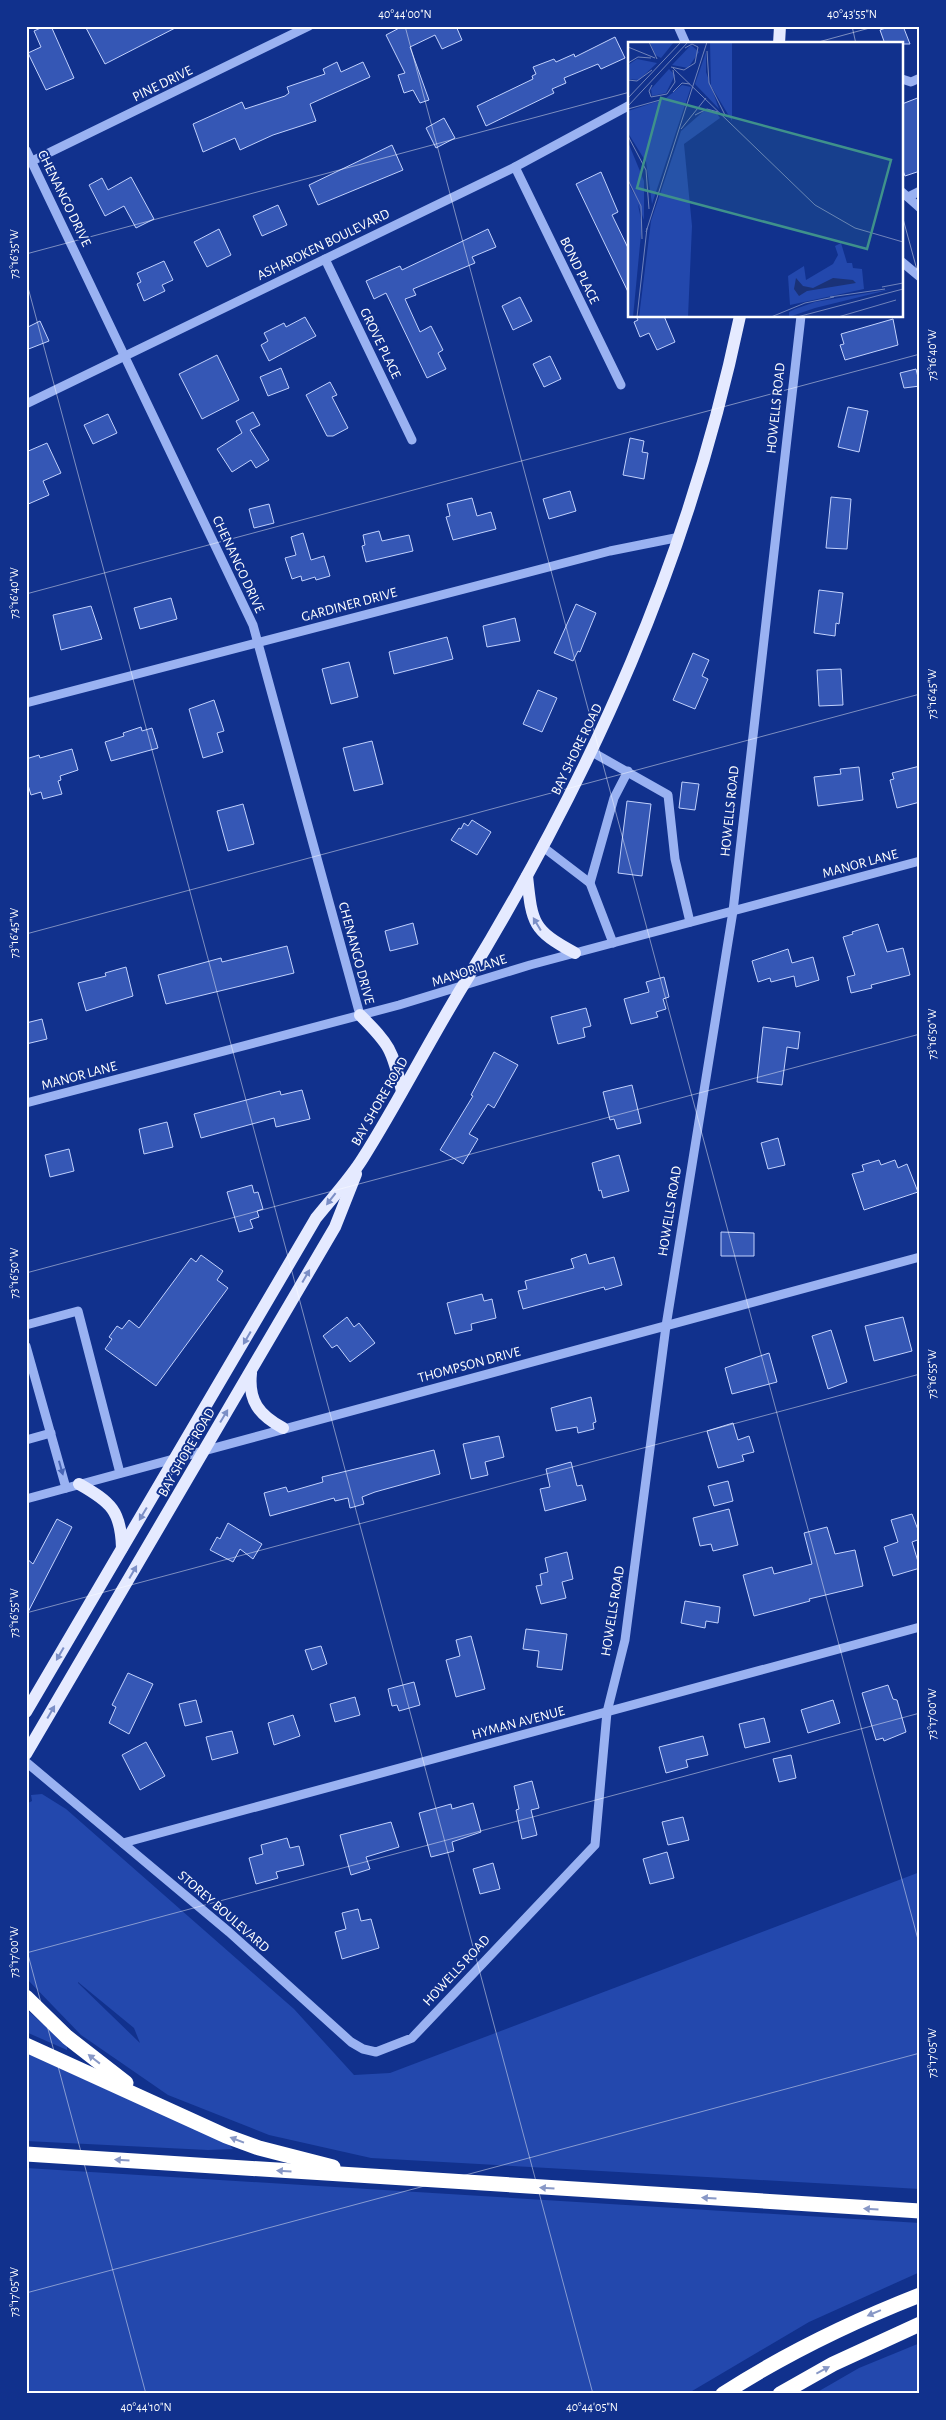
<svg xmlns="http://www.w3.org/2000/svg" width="946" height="2420" font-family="'Alegreya Sans',sans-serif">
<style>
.green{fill:#2348ad;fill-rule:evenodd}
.building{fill:#3557b5;stroke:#c1d1fd}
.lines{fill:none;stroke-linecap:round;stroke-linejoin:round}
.minor{stroke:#9ab2f2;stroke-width:9}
.major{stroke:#e5eaff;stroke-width:12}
.highway{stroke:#fff;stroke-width:15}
.oneway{fill:#7b8ec6}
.oneway2{fill:#4865b5}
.oneway3{fill:#8898c6}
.ticks{fill:none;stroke:#fff;stroke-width:1;stroke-opacity:0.45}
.labels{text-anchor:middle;stroke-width:4;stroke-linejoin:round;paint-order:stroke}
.street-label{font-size:14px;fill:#fff;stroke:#11318d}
.inset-road{fill:none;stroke:#7083bb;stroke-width:1}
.view{fill:#3f918b;fill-opacity:0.15;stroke:#3f918b;stroke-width:2.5}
.inset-edge{fill:none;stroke:#fff;stroke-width:2.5}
.neatline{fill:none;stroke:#fff;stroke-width:2}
.ticks-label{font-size:12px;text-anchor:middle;fill:#fff}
</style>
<rect width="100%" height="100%" fill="#11318d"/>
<g class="green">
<path d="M 42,1794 L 66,1809 L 294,2009 L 354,2075 L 390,2073 L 920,1872 L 920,2189 L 371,2158 L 269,2135 L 168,2095 L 81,2035 L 26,1978 L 26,1804 L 32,1801 L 31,1795 ZM 78,1982 L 134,2028 L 140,2043 L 78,1983 Z"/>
<polygon points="26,2009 67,2045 67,2050 26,2032"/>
<polygon points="26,2053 228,2144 233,2149 208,2150 26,2141"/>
<polygon points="26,2168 920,2223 920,2272 809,2322 687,2394 26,2394"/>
<polygon points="920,2343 920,2394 814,2394 859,2368"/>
</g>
<g class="building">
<polygon points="45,26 51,26 74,78 46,90 28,53 41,47 34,31"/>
<polygon points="85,26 179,26 105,64"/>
<polygon points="403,26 456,26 462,40 442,49 435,35 410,47 429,100 420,103 413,90 404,93 398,75 405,73 386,35"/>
<polygon points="891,26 903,26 910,44 885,44 880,30"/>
<polygon points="615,37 625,58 601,69 598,64 564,78 566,83 552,89 554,93 486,126 477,106 533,79 532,76 536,74 533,67 554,59 556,62 574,54 575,57"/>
<polygon points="337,62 341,72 363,62 370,77 310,104 316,121 273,135 240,150 235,138 203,152 193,124 242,102 245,109 285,96 289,93 287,87 325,74 323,69"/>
<polygon points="920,97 920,171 905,176 902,168 902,104"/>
<polygon points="444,118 455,138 436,148 426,128"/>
<polygon points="392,145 403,170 318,205 309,185"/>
<polygon points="601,172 618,212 612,215 630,252 630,296 576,184"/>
<polygon points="131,177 154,219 136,228 124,206 105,216 89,185 102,178 108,190"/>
<polygon points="278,205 287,225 262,236 253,216"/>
<polygon points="219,229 231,255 207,267 194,242"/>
<polygon points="488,229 496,247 472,257 475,263 413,289 416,295 405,299 420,332 431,326 443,350 438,353 446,369 427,378 386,293 374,299 366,281 400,266 402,270"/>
<polygon points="164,261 173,280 162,285 165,291 144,301 137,284 141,282 137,273"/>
<polygon points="520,297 532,321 513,330 502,306"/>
<polygon points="636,316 664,316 675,342 657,350 649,333 640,337 634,322 638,320"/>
<polygon points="305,317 316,336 269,361 261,345 268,341 264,333 284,323 286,327"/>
<polygon points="893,319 898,345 845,360 840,345 844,344 841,334"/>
<polygon points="40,321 49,341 26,350 26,328"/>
<polygon points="217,355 239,400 202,419 179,374"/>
<polygon points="550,356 561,379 544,387 533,364"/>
<polygon points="281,368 289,388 268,396 260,377"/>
<polygon points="916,369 920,386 904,388 900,373"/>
<polygon points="330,382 337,395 332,397 348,428 333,436 327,436 306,395"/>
<polygon points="848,407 868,411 859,452 838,447"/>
<polygon points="253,412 260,425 250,430 269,460 256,468 251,460 232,472 217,449 242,433 236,421"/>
<polygon points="108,414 117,433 93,444 84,425"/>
<polygon points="630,438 644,441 642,452 648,453 644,479 623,475"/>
<polygon points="47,443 61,473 43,481 49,495 26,505 26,452"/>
<polygon points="570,491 576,511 549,519 543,499"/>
<polygon points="831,497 851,499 847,549 826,548"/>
<polygon points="472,498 477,516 491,512 496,529 453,540 446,517 450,516 447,504"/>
<polygon points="269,504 274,523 254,528 249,509"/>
<polygon points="379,531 382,541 409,535 413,551 366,562 362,546 365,545 363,535"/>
<polygon points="303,533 311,560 324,556 330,576 316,580 315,577 302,581 301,576 292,579 285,558 296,555 291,537"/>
<polygon points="819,590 843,593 839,624 836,623 835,636 814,633"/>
<polygon points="171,598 177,619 140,629 134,608"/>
<polygon points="576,604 596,613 580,652 578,651 573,661 554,653"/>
<polygon points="91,606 102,639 61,650 53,615"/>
<polygon points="515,618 520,641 487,647 483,626"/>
<polygon points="447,637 453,659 394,674 389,652"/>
<polygon points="693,653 709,660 702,676 708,679 695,709 673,700"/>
<polygon points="349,662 358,697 331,704 322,669"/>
<polygon points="841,669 843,705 819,706 817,670"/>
<polygon points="538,690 557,698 542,732 523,724"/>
<polygon points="214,700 224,731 217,733 223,752 203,758 189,709"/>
<polygon points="141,727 142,731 152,728 158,748 111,761 105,742 124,736 123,733"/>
<polygon points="372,741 383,784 354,791 343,748"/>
<polygon points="72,749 78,770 60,776 61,780 58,781 62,794 43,799 41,792 31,795 26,778 26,759 39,755 40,758"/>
<polygon points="920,766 920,802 897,808 890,780 894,779 892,773"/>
<polygon points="859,767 863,800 818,806 814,777 841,774 840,769"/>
<polygon points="682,782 699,784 695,810 679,808"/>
<polygon points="627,801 651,804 642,876 618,873"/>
<polygon points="243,804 254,844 228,851 217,811"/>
<polygon points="472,820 491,832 477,855 451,840 459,828 461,829 464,823 468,826"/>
<polygon points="413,923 418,944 390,951 385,931"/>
<polygon points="878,924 887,952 903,948 910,975 871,985 872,988 851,993 847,977 855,975 843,937 853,934 852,932"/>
<polygon points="287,946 294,973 166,1004 158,975 221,958 222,962"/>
<polygon points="788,949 792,963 813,957 819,980 796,987 794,976 771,982 770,978 758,982 752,961"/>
<polygon points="126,967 133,996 86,1011 78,983 106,976 105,973"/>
<polygon points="664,977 669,997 663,999 666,1009 656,1012 658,1017 631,1024 624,999 649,992 646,982"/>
<polygon points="586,1008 591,1026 583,1028 585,1037 558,1044 551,1017"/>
<polygon points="42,1019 47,1039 26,1044 26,1023"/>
<polygon points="763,1027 800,1032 798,1049 787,1047 782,1085 757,1082"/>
<polygon points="494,1052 518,1065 494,1108 488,1104 469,1134 478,1139 463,1164 440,1150 473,1096 471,1095"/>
<polygon points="632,1085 641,1123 617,1129 614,1119 610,1120 603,1092"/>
<polygon points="302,1090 310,1119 276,1127 274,1118 201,1138 194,1114 280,1091 281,1095"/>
<polygon points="167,1122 173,1147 144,1154 139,1129"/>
<polygon points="778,1138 785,1165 768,1169 761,1143"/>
<polygon points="69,1149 74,1171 50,1177 45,1155"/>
<polygon points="619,1155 629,1191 603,1198 601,1190 599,1191 592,1163"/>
<polygon points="879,1160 881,1165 895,1160 898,1168 907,1164 918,1192 864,1210 852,1174 864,1171 862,1165"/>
<polygon points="252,1185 254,1193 258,1192 263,1209 257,1211 259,1217 250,1220 253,1228 239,1232 227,1192"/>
<polygon points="721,1232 754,1233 754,1256 721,1256"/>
<polygon points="586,1254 589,1264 614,1257 622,1285 605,1290 604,1287 523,1309 518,1291 527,1289 525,1281 574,1268 571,1259"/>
<polygon points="201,1255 223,1271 217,1280 228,1288 156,1386 105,1349 112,1339 109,1337 117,1326 122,1329 129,1320 139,1328 191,1258 196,1262"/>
<polygon points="482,1294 484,1301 492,1299 496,1318 471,1324 472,1330 455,1334 447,1303"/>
<polygon points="347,1317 354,1327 359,1323 375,1343 350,1362 337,1345 332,1348 323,1336"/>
<polygon points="903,1317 912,1351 874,1361 865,1326"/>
<polygon points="831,1330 847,1382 828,1389 812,1336"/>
<polygon points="769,1353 777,1382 732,1394 725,1368"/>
<polygon points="591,1397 596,1422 593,1423 594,1429 578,1433 577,1427 556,1431 551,1408"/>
<polygon points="733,1423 738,1440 749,1436 754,1452 742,1455 744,1461 718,1468 707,1431"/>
<polygon points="499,1436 504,1457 485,1462 488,1475 471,1479 463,1444"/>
<polygon points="434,1450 440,1474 375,1492 362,1497 364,1504 350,1508 348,1498 335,1501 334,1498 270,1516 264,1493 286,1487 288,1492 323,1482 322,1477"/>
<polygon points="571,1462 577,1486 582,1485 586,1500 545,1511 540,1489 550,1487 546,1469"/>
<polygon points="728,1481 733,1501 714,1506 708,1486"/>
<polygon points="729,1509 738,1545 713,1551 711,1544 700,1546 693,1518"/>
<polygon points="912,1514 920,1535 920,1539 912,1542 920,1568 893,1576 884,1547 898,1542 891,1520"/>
<polygon points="57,1519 72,1527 26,1616 26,1558 33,1564"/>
<polygon points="228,1523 262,1544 253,1559 240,1549 233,1562 210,1550 217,1537 220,1539"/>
<polygon points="827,1527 835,1554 855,1550 863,1586 809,1599 810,1601 754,1616 743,1575 772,1567 774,1574 812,1564 804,1533"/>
<polygon points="567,1552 573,1579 562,1582 566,1598 541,1604 536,1586 542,1585 540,1574 548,1572 545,1558"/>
<polygon points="685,1601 720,1607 718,1623 706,1621 705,1628 681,1623"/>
<polygon points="526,1629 567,1634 562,1670 537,1667 539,1651 523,1649"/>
<polygon points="471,1636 485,1689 456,1697 446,1660 460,1656 456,1640"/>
<polygon points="321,1646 327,1664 312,1670 305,1650"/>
<polygon points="128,1673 153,1684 129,1734 109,1723 116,1707 112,1705"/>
<polygon points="414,1682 420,1705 399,1711 397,1705 392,1706 388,1689"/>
<polygon points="888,1685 893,1699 897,1700 906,1732 884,1741 883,1738 876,1740 862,1693"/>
<polygon points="355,1697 360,1715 335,1722 330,1704"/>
<polygon points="196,1700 202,1722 185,1726 179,1704"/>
<polygon points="833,1700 840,1723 808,1733 801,1710"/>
<polygon points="293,1715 300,1736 274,1745 268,1723"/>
<polygon points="764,1718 770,1742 745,1748 739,1724"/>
<polygon points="232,1731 238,1753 212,1760 206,1737"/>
<polygon points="703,1736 708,1755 686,1760 688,1767 666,1773 659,1747"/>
<polygon points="146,1742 165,1776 140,1790 122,1755"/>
<polygon points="791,1755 796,1778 779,1782 773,1759"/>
<polygon points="532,1781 539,1808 531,1810 537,1835 522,1839 516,1810 519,1809 514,1786"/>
<polygon points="473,1803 481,1832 452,1842 454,1851 431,1857 419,1813 451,1804 452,1809"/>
<polygon points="683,1817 689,1840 668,1845 662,1822"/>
<polygon points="391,1822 399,1847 366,1857 370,1869 351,1875 340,1835"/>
<polygon points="287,1838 290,1848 299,1846 304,1865 276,1872 278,1878 256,1884 249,1858 263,1854 261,1845"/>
<polygon points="667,1852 674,1878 650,1884 643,1859"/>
<polygon points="493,1863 500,1889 480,1894 473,1869"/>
<polygon points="358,1909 361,1921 371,1919 379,1948 342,1959 335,1932 346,1929 342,1913"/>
</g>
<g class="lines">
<g class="minor">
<polyline points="678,26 686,44"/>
<polyline points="902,79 911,82 920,78"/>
<polyline points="26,150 253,625 360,1015"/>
<polyline points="28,163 309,26"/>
<polyline points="515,167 621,385"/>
<polyline points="902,192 920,208"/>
<polyline points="908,197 920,191"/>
<polyline points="325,259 412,440"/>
<polyline points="902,262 920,277"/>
<polyline points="26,404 515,167 630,105"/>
<polyline points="26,703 610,551 680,537"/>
<polyline points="592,752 668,795 675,859 690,922"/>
<polyline points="543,847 590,883 613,943"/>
<polyline points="590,883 614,798 628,771"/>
<polyline points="26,1103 399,1005 530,965 920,861"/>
<polyline points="26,1325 78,1311 120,1473"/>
<polyline points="26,1346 66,1488"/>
<polyline points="26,1440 51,1433"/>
<polyline points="26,1499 920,1257"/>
<polyline points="26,1762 229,1932 351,2042 363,2049 376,2052 412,2038 595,1845 607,1712 625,1640 666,1326 733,911 801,316"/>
<polyline points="123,1843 920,1627"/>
</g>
<g class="major">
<polyline points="779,44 780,26"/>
<path d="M 527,876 C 532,923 532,930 575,953"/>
<path d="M 360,1015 C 390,1045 392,1049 402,1091"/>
<path d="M 251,1373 C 248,1401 259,1415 283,1428"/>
<path d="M 79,1484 C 111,1502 121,1511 122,1548"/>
<path d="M 26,1712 L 316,1218 C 332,1198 350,1179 363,1158 C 399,1101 429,1041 464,984 C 593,773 689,559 740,316"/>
<polyline points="26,1754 335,1227 356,1174"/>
</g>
<g class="highway">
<polyline points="26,1997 67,2037 126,2083"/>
<polyline points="26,2045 226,2136 259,2148 333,2167"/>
<polyline points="26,2154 920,2211"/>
<path d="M 723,2394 C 785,2354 851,2322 920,2295"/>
<polyline points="780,2394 833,2364 920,2324"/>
</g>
</g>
<defs><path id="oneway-solid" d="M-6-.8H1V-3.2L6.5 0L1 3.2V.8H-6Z" transform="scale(1.25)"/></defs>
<g class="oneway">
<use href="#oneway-solid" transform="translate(537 924) rotate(-121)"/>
<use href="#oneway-solid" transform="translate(331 1199) rotate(128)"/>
<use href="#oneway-solid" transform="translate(306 1276) rotate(-60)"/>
<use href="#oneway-solid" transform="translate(247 1338) rotate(120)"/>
<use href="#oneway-solid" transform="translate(224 1416) rotate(-59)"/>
<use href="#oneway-solid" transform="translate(143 1514) rotate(121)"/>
<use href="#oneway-solid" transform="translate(133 1572) rotate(-60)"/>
<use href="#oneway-solid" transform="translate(60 1654) rotate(120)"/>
<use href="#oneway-solid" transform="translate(51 1712) rotate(-60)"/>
</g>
<use class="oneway2" href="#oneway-solid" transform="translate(61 1468) rotate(74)"/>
<g class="oneway3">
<use href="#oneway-solid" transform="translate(94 2059) rotate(-142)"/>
<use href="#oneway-solid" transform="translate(237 2140) rotate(-159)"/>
<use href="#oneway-solid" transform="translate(122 2160) rotate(-176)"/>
<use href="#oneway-solid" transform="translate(284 2171) rotate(-176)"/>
<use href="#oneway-solid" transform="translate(547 2188) rotate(-176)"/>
<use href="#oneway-solid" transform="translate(709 2198) rotate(-176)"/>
<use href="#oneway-solid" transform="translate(871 2209) rotate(-176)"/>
<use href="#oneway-solid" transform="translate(874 2313) rotate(157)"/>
<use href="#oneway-solid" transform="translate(823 2370) rotate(-28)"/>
</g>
<path class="ticks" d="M 405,26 L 920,1947M 852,26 L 856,44M 811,44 L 877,26M 902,215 L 920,281M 26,254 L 630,92M 26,280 L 593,2394M 26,594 L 920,354M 26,934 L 920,694M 26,1273 L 920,1034M 26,1613 L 920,1374M 26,1947 L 146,2394M 26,1953 L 920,1713M 26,2293 L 920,2053M 917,2394 L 920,2393"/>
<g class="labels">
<g class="street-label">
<text transform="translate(162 83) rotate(-26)" y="5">PINE DRIVE</text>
<text transform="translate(65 198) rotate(64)" y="5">CHENANGO DRIVE</text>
<text transform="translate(323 244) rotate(-26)" y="5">ASHAROKEN BOULEVARD</text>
<text transform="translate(580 270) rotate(64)" y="5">BOND PLACE</text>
<text transform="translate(381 343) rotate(64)" y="5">GROVE PLACE</text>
<text transform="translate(775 408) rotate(-84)" y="5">HOWELLS ROAD</text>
<text transform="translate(239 564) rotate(65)" y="5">CHENANGO DRIVE</text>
<text transform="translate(349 604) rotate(-15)" y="5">GARDINER DRIVE</text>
<text transform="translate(576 749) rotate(-64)" y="5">BAY SHORE ROAD</text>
<text transform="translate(729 811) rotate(-84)" y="5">HOWELLS ROAD</text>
<text transform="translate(860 863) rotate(-15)" y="5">MANOR LANE</text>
<text transform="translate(357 953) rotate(75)" y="5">CHENANGO DRIVE</text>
<text transform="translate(469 970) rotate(-18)" y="5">MANOR LANE</text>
<text transform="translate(79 1075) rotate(-15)" y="5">MANOR LANE</text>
<text transform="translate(379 1101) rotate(-60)" y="5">BAY SHORE ROAD</text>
<text transform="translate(669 1211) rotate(-81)" y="5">HOWELLS ROAD</text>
<text transform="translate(469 1364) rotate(-15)" y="5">THOMPSON DRIVE</text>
<text transform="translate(186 1452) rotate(-60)" y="5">BAY SHORE ROAD</text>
<text transform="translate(612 1611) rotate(-81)" y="5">HOWELLS ROAD</text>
<text transform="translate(518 1722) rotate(-15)" y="5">HYMAN AVENUE</text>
<text transform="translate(224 1911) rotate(41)" y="5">STOREY BOULEVARD</text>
<text transform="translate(456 1970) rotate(-47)" y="5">HOWELLS ROAD</text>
</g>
</g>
<g transform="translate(628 42)">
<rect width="275" height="275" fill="#11318d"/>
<path d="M 22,0 L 46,0 L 33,16 L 27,13 ZM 82,0 L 104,0 L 104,79 L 83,44 ZM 63,3 L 71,10 L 60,26 L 44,23 ZM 78,10 L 78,30 L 91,67 L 67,42 ZM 9,17 L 29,21 L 11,38 L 0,37 L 0,23 ZM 41,27 L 47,33 L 38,51 L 24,54 L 23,47 ZM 54,43 L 63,45 L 24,162 L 18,120 L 0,91 L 0,69 L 37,57 ZM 77,68 L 88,70 L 92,76 L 56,102 L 64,184 L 60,275 L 11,275 L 23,179 L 53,89 ZM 0,100 L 16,139 L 16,178 L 0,136 ZM 0,141 L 9,158 L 14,182 L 5,275 L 0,275 ZM 213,201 L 219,221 L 224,221 L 225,226 L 234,227 L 236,247 L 162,263 L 160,234 L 176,224 L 178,238 L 205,222 L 210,213 L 207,204 ZM 264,247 L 187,266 L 161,275 L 161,270 L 167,267 L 187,260 Z" fill="#2348ad"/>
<path d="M 168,236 L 175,244 L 185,246 L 205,236 L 225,238 L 228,241 L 179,249 L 171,254 L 166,247 Z" fill="#1a3277"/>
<path class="inset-road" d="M 21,0 L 29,17M 0,5 L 27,16M 79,9 L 81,41 L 97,73M 0,21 L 10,15 L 23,16M 43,25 L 56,28 L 67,21 L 70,5 L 64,2 L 57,6M 45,26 L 187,163 L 227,186 L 275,200M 0,38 L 9,39 L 24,28M 24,43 L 21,49 L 23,55 L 39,52 L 47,40 L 45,28M 45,50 L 54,41 L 62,42M 0,56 L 53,0M 0,64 L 60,0M 0,67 L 32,58M 67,73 L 79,67 L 90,70M 53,87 L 78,56M 0,94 L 18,128 L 21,167M 0,138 L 13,164 L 14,197M 18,190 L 79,0M 254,245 L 275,241M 202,255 L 257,247M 9,275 L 19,186M 143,275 L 177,261 L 206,255M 169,275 L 275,247M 210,275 L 268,258"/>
<path class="view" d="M 33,56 L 263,118 L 239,207 L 9,146 Z"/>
<rect width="275" height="275" class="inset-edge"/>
</g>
<rect width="946" height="2420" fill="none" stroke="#11318d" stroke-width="55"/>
<rect x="28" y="28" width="890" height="2364" class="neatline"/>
<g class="ticks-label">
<text x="405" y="18">40°44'00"N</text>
<text x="852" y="18">40°43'55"N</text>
<text transform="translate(14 254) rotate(-90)" y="4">73°16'35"W</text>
<text transform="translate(932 355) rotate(-90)" y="4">73°16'40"W</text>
<text transform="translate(14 593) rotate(-90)" y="4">73°16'40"W</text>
<text transform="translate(932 694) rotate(-90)" y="4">73°16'45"W</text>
<text transform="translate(14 933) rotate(-90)" y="4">73°16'45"W</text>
<text transform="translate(932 1034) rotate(-90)" y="4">73°16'50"W</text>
<text transform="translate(14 1273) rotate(-90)" y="4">73°16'50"W</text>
<text transform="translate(932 1374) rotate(-90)" y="4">73°16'55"W</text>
<text transform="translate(14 1613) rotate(-90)" y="4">73°16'55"W</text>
<text transform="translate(932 1714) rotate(-90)" y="4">73°17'00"W</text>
<text transform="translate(14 1952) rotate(-90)" y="4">73°17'00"W</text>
<text transform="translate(932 2053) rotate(-90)" y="4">73°17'05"W</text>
<text transform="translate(14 2292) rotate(-90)" y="4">73°17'05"W</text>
<text x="146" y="2411">40°44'10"N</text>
<text x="592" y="2411">40°44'05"N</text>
</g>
</svg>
